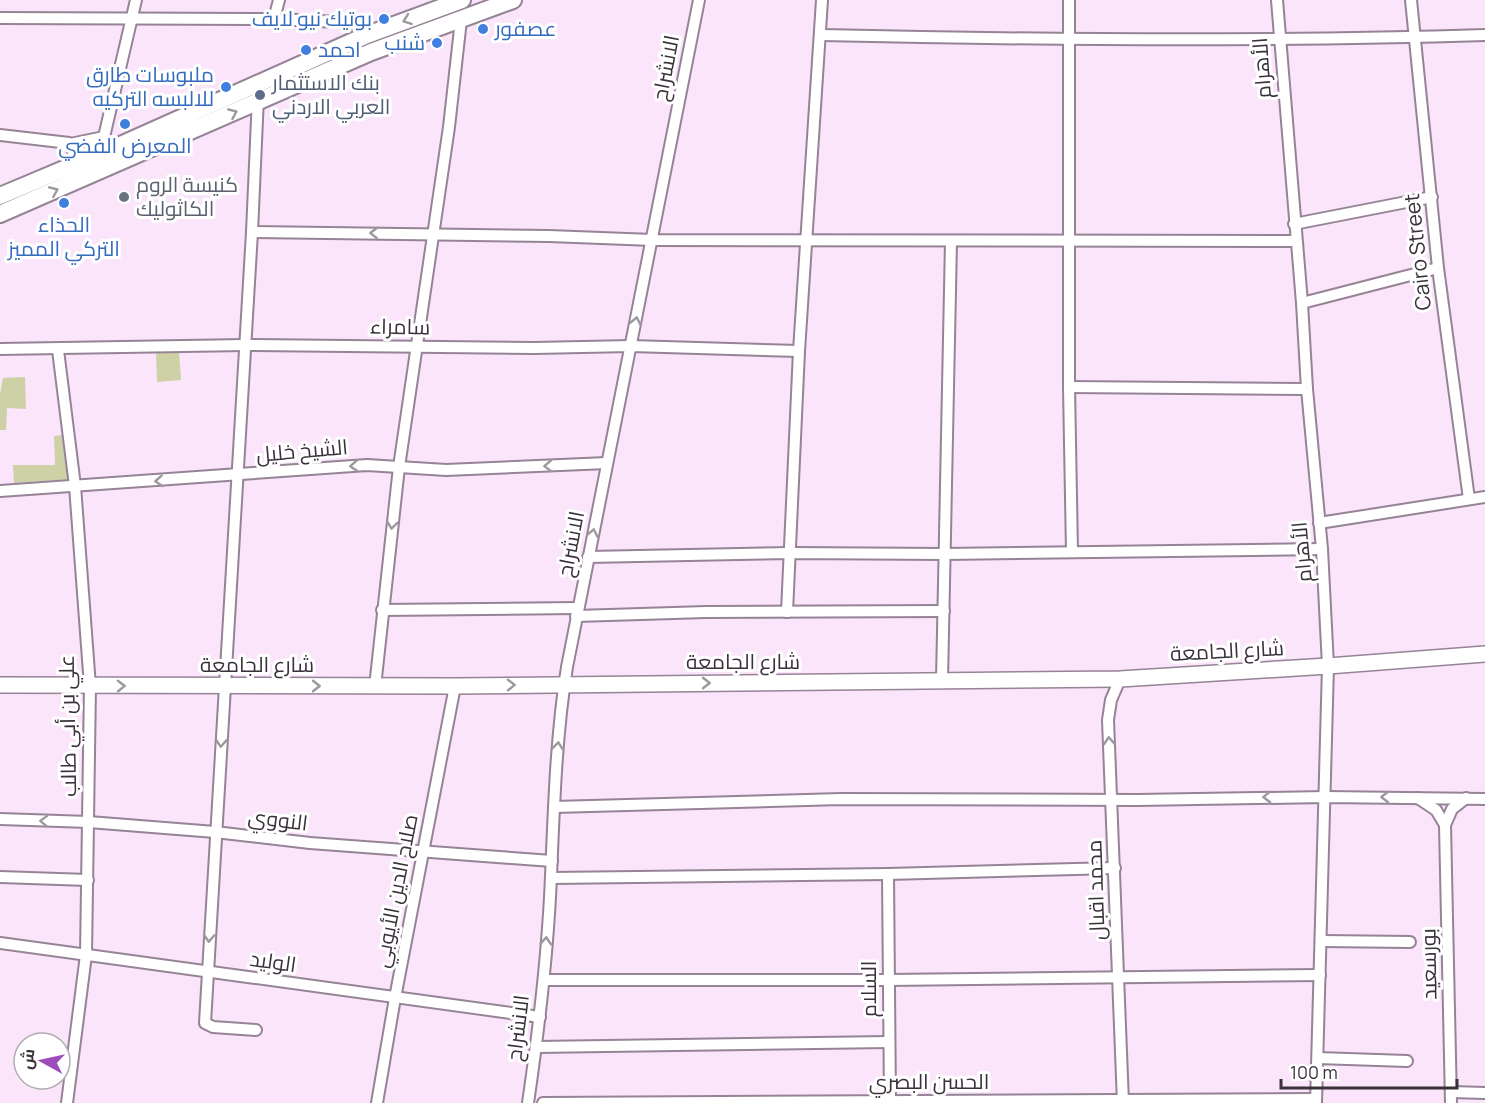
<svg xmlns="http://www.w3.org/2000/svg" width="1485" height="1103" font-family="Manrope,Cairo,sans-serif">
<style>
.green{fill:#ced1a5}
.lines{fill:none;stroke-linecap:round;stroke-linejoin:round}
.minor-casing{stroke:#958396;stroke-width:14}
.secondary-casing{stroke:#958396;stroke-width:18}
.primary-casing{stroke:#958396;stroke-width:20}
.minor{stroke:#fff;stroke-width:10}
.secondary{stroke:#fff;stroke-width:15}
.primary{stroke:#fff;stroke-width:16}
.oneway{stroke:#9c989d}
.shop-dot{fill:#3f7fe0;stroke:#fff;stroke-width:2}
.service-dot{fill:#5c6f8a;stroke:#fff;stroke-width:2}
.worship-dot{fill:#6b7280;stroke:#fff;stroke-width:2}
.labels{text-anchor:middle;stroke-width:6;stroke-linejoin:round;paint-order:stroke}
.shop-label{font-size:21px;fill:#366cbe;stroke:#fff;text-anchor:end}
.street-label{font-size:21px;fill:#3a323b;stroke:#fff}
.service-label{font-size:21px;fill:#4e5e75;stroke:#fff;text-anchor:start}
.worship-label{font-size:21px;fill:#5b616d;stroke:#fff;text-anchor:start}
</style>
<rect width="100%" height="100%" fill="#fae5fb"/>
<g class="green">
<polygon points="156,351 179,351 181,380 157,382"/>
<polygon points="25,377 26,409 7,408 6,430 0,430 0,394 3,378"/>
<polygon points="64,435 71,479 14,483 13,465 55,465 54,436"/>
</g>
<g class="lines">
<g class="minor-casing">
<g id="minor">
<polyline points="1069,0 1069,387 1072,552"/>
<polyline points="1277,0 1302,303 1307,389 1322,549 1328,666 1316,1103"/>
<polyline points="1411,0 1438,268 1469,499"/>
<polyline points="0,18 274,19 361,23 368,29 367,35"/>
<polyline points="274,19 279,0"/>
<path d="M 821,35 C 1043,40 1264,42 1485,35"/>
<polyline points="0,135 69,143 72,148 76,163"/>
<polyline points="70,144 104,137"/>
<polyline points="107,151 104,137 136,0"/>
<polyline points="1294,224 1432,197"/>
<polyline points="252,232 549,236 653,240 1295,241"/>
<polyline points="1302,303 1438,268"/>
<polyline points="0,349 245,345 534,348 631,346 799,351"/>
<polyline points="58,350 75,486 90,686 86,955 67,1103"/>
<polyline points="1069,387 1307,389"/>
<polyline points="0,491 367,465 446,470 607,463"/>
<polyline points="1319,523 1485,497"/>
<polyline points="588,557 790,553 944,554 1322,549"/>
<polyline points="382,610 578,608"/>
<polyline points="787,612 799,351 822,0"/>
<polyline points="576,616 706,612 944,611"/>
<polyline points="1120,679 1111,700 1108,720 1123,1103"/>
<polyline points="942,681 951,241"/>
<polyline points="375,687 399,467 449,127 461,20"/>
<polyline points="1418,798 1436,810 1445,825"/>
<polyline points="554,807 841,799 1137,800 1326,797 1485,799"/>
<polyline points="0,819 89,822 215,832 310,843 552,861"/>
<polyline points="888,874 890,1103"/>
<polyline points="0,877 88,880"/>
<polyline points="551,878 888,874 1115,868"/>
<polyline points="1322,941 1410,942"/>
<polyline points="0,943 540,1017"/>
<polyline points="544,980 888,980 1320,975"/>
<polyline points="256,1030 213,1027 205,1023 252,232 258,97"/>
<polyline points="536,1047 889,1042"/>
<polyline points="1318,1058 1407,1061"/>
<polyline points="1451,1092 1485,1093"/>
<polyline points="377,1103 395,998 455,686"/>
<path d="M 528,1103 C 539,1028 548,952 551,876 C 554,806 556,736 567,667 L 699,0"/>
<polyline points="543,1103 1316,1099"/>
<polyline points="1451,1103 1445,825 1452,809 1466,798"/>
</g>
</g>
<g class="secondary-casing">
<polyline id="secondary" points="0,685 455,686 1120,679 1328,666 1485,654"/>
</g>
<g class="primary-casing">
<g id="primary">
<polyline points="0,196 107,151 367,35 462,0"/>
<polyline points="0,214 371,52 513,0"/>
</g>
</g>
<use href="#minor" class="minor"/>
<use href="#secondary" class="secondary"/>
<use href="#primary" class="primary"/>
</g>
<defs><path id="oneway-chevron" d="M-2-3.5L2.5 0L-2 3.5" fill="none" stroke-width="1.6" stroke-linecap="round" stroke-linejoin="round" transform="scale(1.5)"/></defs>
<g class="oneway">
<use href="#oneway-chevron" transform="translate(407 20) rotate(160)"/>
<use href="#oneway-chevron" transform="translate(233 113) rotate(-24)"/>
<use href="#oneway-chevron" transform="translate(54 191) rotate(-23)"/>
<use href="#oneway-chevron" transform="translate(374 233) rotate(-179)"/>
<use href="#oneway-chevron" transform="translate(636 321) rotate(-79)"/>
<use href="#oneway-chevron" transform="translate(354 466) rotate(177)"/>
<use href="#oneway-chevron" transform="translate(548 466) rotate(178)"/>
<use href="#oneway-chevron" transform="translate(159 481) rotate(176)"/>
<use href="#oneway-chevron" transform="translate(392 525) rotate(97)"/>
<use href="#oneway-chevron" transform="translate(593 533) rotate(-79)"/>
<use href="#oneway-chevron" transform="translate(706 683)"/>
<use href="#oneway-chevron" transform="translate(511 685) rotate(-1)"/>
<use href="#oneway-chevron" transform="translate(121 686) rotate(-1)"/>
<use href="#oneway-chevron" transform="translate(316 686)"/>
<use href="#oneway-chevron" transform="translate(1109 741) rotate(-93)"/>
<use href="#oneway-chevron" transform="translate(221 743) rotate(94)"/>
<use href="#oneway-chevron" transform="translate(558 746) rotate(-84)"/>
<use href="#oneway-chevron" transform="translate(1267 797) rotate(179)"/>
<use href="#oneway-chevron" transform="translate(1385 797) rotate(-180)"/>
<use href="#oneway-chevron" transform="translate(44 821) rotate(-178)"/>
<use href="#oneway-chevron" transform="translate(209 938) rotate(93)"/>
<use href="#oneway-chevron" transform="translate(546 941) rotate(-86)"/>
</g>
<g class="shop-dot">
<circle cx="384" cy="19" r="6"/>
<circle cx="483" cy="29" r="6"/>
<circle cx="437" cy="43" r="6"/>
<circle cx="306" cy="50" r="6"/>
<circle cx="226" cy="87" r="6"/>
<circle cx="125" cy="124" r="6"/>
<circle cx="64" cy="203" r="6"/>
</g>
<circle class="service-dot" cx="260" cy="95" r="6"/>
<circle class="worship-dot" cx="124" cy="197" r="6"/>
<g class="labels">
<g class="shop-label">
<text x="372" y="26">بوتيك نيو لايف</text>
<text x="495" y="36" text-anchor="start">عصفور</text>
<text x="425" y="50">شنب</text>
<text x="318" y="57" text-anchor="start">احمد</text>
<text x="214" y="82">ملبوسات طارق<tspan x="214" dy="24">للالبسه التركيه</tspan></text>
<text x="125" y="153" text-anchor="middle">المعرض الفضي</text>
<text x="64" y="232" text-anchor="middle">الحذاء<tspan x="64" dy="24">التركي المميز</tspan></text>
</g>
<g class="street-label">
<text transform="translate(666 68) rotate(-79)" y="7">الانشراح</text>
<text transform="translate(1262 68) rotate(-94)" y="7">الأهرام</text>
<text transform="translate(1418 252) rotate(-96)" y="7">Cairo Street</text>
<text transform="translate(400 327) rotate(1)" y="7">سامراء</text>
<text transform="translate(302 451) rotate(-5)" y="7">الشيخ خليل</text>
<text transform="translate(571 544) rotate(-79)" y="7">الانشراح</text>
<text transform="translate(1302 552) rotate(-95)" y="7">الأهرام</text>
<text transform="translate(1227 651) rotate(-3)" y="7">شارع الجامعة</text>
<text x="743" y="669">شارع الجامعة</text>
<text x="257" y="672">شارع الجامعة</text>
<text transform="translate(68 726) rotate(-91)" y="7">علي بن أبي طالب</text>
<text transform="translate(278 820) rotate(7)" y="7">النووي</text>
<text transform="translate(1096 890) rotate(-92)" y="7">محمد اقبال</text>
<text transform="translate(396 891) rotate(-79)" y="7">صلاح الدين الأيوبي</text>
<text transform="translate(273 962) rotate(8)" y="7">الوليد</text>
<text transform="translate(1429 964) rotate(-91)" y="7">بورسعيد</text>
<text transform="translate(869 989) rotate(-90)" y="7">السلام</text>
<text transform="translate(518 1028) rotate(-83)" y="7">الانشراح</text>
<text x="929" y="1089">الحسن البصري</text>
</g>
<g class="service-label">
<text x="272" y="90">بنك الاستثمار<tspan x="272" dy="24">العربي الاردني</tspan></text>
</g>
<g class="worship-label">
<text x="136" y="192">كنيسة الروم<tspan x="136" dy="24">الكاثوليك</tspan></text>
</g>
</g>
<g transform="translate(42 1061) rotate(278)"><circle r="28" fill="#ffffff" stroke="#b0adb1" stroke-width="1.5"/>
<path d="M0-4.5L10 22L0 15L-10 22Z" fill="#9e4dbd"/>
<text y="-9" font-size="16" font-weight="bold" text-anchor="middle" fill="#3a323b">ش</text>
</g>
<path d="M1281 1079v9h176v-9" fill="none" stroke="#3a323b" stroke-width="3"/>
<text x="1290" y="1079" font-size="18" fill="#3a323b" stroke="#ffffff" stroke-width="4.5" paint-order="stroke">100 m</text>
</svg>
